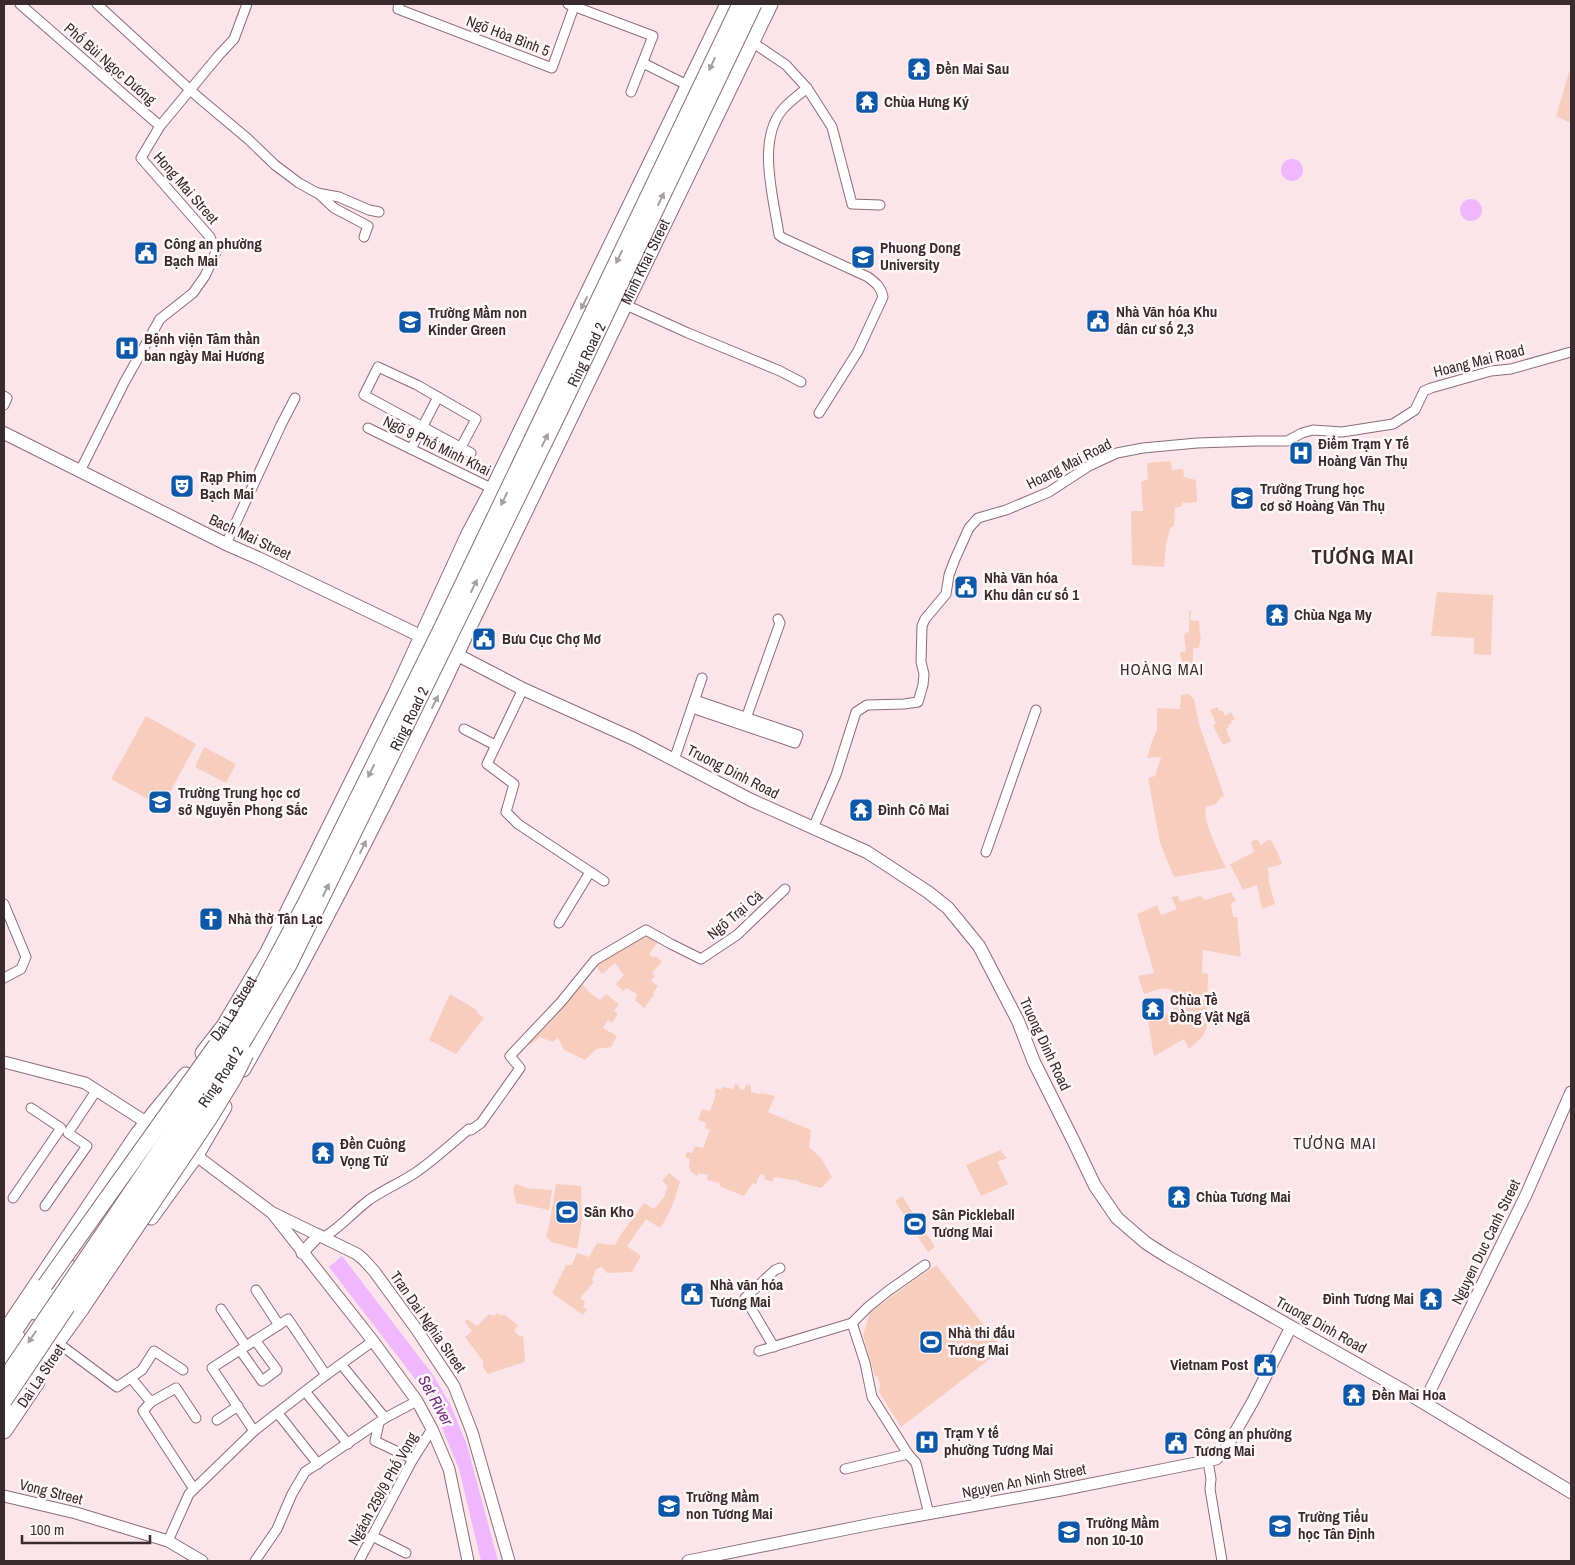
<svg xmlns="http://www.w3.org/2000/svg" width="1575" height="1565" font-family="'Archivo Narrow',sans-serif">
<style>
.green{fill:#f7cebd}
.water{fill:#eeb7fe}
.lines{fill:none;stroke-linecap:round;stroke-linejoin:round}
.minor-casing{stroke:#8d6c75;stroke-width:11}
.tertiary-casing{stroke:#8d6c75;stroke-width:13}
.secondary-casing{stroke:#8d6c75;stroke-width:14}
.primary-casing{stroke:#8d6c75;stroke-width:17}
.trunk-casing{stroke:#8d6c75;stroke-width:17}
.minor{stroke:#fff;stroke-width:9}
.tertiary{stroke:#fff;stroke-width:11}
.secondary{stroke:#fff;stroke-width:12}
.primary{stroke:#fff;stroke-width:15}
.trunk{stroke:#fff;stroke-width:15}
.trunk-bridge-casing{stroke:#8d6c75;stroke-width:17;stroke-linecap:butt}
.trunk-bridge{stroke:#fff;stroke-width:15}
.oneway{fill:#a59fa0}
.labels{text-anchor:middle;stroke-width:5;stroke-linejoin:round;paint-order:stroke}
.street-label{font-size:15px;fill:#382a2d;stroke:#fef7f8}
.poi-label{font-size:15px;font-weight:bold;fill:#382a2d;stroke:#fef7f8;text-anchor:start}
.neighbourhood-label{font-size:16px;letter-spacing:1px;fill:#382a2d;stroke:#fef7f8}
.water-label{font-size:16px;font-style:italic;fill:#6e2d7f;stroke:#fef7f8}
.district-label{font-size:20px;font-weight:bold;letter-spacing:1px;fill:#382a2d;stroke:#fef7f8}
</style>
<rect width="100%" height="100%" fill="#fce5ea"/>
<g class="green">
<polygon points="1571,66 1571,123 1556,116"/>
<polygon points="1171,461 1172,470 1183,469 1184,477 1196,480 1197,502 1182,503 1182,506 1175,508 1174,526 1170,528 1166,545 1164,567 1132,565 1131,511 1143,511 1141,482 1148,479 1147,463"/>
<polygon points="1437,592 1493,595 1491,655 1474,654 1474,638 1431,636"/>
<polygon points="1189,611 1191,611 1190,620 1199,621 1200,635 1201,636 1199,648 1193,648 1193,673 1185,672 1183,670 1180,652 1186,651 1184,634 1186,635 1186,632 1189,633"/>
<path d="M 1188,694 L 1194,699 L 1199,724 L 1224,796 L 1220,798 L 1216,804 L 1206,807 C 1202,821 1220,854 1226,868 L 1174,877 L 1160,843 L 1148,778 L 1155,776 L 1161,757 L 1147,758 L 1151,744 L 1157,729 L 1157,708 L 1180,709 L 1181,695 Z"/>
<polygon points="1218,707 1219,711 1222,710 1225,716 1231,712 1235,719 1231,721 1232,723 1228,725 1229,727 1226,729 1231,741 1223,745 1213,726 1216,723 1210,710"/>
<polygon points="146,716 196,744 162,807 111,779"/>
<polygon points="204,747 236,764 226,783 195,767"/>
<polygon points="1257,839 1261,845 1270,839 1277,851 1282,864 1268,868 1269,883 1275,904 1262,909 1257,885 1243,890 1230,864 1254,852 1251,842"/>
<path d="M 1231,892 L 1236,901 L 1231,903 L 1233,917 L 1237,917 L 1241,957 L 1203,950 L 1202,973 L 1208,974 L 1207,1026 L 1203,1036 L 1189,1049 L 1184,1039 L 1154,1056 L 1148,1022 C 1156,1019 1170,1015 1175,1007 C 1177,1004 1177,999 1176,996 C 1171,982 1153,991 1144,994 L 1138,976 L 1154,973 L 1137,914 L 1157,905 L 1161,915 L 1177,909 L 1171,897 L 1178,896 L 1180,902 L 1200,896 L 1205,900 Z"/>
<polygon points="641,934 658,942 649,954 654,958 656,956 662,962 652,973 655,976 651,981 658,986 653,993 654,995 644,1008 635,1000 637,994 627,988 623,991 616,984 624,975 615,963 602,974 595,964"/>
<polygon points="580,981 588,991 600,1000 606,994 619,1004 614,1011 618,1014 612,1023 608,1020 603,1028 617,1036 611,1047 596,1049 585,1060 564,1050 558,1038 552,1042 540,1037 530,1045 526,1040"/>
<polygon points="450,994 477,1010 476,1012 484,1018 456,1054 429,1040"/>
<path d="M 735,1084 L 739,1085 L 739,1088 L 744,1090 L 746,1084 L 751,1086 L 751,1092 L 760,1094 L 762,1093 L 775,1096 L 768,1112 L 811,1130 L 809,1147 L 821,1158 L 832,1177 L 821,1188 L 801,1183 L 797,1180 C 792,1181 781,1177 774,1177 L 772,1182 L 764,1179 L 765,1176 L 760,1174 L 756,1184 L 753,1183 L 744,1196 L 721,1187 L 719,1183 L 707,1180 L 708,1175 L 698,1173 L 697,1176 L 691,1172 L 689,1167 L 690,1159 L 685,1157 L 687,1152 L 692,1153 L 695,1146 L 703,1148 L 710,1130 L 705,1128 L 706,1123 L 698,1120 L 702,1109 L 710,1111 L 716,1094 L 714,1093 L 716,1088 L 721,1090 L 722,1087 L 733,1089 Z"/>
<polygon points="1000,1150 1007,1158 997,1162 1008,1184 981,1196 966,1165"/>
<path d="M 669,1173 L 680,1182 C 675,1199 670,1214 660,1228 L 646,1219 L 627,1246 L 641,1256 L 632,1272 L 607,1273 L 602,1267 L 596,1269 L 592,1280 L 594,1282 L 580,1298 L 585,1302 L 583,1307 L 587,1310 L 583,1315 L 552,1293 L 566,1265 L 572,1265 L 577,1253 L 589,1257 L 597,1243 L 615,1245 L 621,1234 L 644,1203 L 654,1209 L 664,1197 L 668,1186 L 662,1181 Z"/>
<polygon points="516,1184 527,1188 552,1190 549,1210 516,1203 513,1189"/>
<polygon points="556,1184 581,1186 582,1220 577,1249 551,1242 546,1236 549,1226"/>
<polygon points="902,1196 935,1247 928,1252 895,1201"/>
<polygon points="936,1265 1003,1349 901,1427 879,1392 880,1385 878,1377 875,1376 863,1335 870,1312"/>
<polygon points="497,1313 502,1316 504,1314 518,1325 514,1331 521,1337 523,1334 525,1362 488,1374 483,1367 483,1361 465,1337 472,1331 465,1322 467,1319 477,1326 489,1314 494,1316"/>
</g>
<g class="water">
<circle cx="1292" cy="170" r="11"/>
<circle cx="1471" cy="210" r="11"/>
<polygon points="342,1256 433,1375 450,1404 467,1445 498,1561 481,1561 459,1469 436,1413 419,1384 329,1267"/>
</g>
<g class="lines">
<g class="minor-casing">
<g id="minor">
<polyline points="20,4 160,126"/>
<polyline points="97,4 198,97 248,139 275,165 299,183 317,193 339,197 369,210 379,212"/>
<polyline points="399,4 398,9 552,68 575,4"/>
<polyline points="568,4 653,36 631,92"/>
<polyline points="752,42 786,65 807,88 832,127 852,204 880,205"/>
<polyline points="643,63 689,86"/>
<path d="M 807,88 C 799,95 790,101 783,109 C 756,140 774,199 779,235 L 783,238 L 868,277 C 876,283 881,287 883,297 L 858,351 L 819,413"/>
<polyline points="318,193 334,208 368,226 364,237"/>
<polyline points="626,305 688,333 780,371 801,382"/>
<polyline points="4,405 7,398 4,396"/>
<polyline points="368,428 493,489"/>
<polyline points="461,447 476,419 417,385 378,367 364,395 471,453"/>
<polyline points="411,449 438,397"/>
<polyline points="80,471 124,383 160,319 193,293 205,276 216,252 210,237 141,158 160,126 219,55 234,39 247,4"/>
<polyline points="226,544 281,425 295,398"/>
<polyline points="523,689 487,764 514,784 506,812 518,824 604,881"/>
<polyline points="692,708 795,743 798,735 695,700"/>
<polyline points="745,721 780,623 778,619"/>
<polyline points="464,729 495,745"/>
<polyline points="674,760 702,678"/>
<polyline points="813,828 836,775 856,712 867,705 904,704 918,702 923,685 924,674 921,662 922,626 925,619 946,594 949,575 955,559 969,528 978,518 1006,510 1049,492 1089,466 1117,453 1143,448 1197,443 1257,441 1287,441 1302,433 1313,430 1342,432 1393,424 1415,410 1424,391 1431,388 1491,371 1511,369 1571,352"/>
<polyline points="986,852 1036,710"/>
<polyline points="4,904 26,957 21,969 4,978"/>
<polyline points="559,923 590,872"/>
<polyline points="13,1198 61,1128 31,1108"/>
<polyline points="45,1206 87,1146 68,1133 96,1091"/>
<path d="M 324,1237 C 341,1227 353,1212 369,1200 C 383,1190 400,1183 415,1173 C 434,1160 451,1144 469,1129 L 471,1130 L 481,1123 L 520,1068 L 510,1056 L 561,1002 L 595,960 L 646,930 L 671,944 L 701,959 L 737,935 L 785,889"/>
<polyline points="256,1290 279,1325"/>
<polyline points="221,1309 246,1346"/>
<polyline points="852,1323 865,1363 872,1397 908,1454 916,1463 929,1514"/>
<polyline points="62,1346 117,1387 142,1370 154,1351 183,1370"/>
<polyline points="774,1347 745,1298 775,1270 780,1268"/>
<polyline points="240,1350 262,1381 277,1370 255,1340"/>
<polyline points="759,1351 852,1323 868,1307 888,1291 925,1265"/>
<polyline points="345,1369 385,1418"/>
<polyline points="131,1378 151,1402"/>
<polyline points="308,1395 348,1444"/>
<polyline points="280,1416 318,1464"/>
<polyline points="217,1420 238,1406"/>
<polyline points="379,1423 375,1441 413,1459"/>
<polyline points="254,1431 212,1368 288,1319 326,1375"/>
<polyline points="1208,1461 1211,1479 1210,1489 1222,1561"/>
<polyline points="845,1469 908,1454"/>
<polyline points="194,1489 143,1411 151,1402 176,1388 196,1418"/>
<polyline points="372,1536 406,1553"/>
<polyline points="168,1541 189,1494 254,1431 326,1375 373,1341"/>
<polyline points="255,1561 277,1529 292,1494 305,1472 385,1418 417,1401"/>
<polyline points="359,1561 413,1459 432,1429"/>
</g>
</g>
<g class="tertiary-casing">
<g id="tertiary">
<polyline points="4,1062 85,1083 152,1126"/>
<polyline points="190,1151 271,1212 357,1254 364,1260 374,1271 417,1330 454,1386 472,1432 509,1561"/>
<polyline points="273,1214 373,1341 417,1401 432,1429 449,1469 468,1561"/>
<polyline points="302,1253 319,1235"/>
<polyline points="1424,1403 1526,1195 1571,1092"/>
<polyline points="4,1496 76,1513 168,1541 202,1561"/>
<polyline points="688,1561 877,1523 1061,1490 1216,1459 1225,1450 1253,1401 1291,1327"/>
</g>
</g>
<g class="secondary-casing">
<g id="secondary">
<polyline points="4,433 226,544 258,558 431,641"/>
<polyline points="448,650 523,689 634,739 751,800 867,852 928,892 948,908 979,946 1018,1021 1034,1062 1074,1142 1095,1186 1117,1218 1146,1243 1168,1257 1401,1389 1571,1492"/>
</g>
</g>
<g class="primary-casing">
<g id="primary">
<path id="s1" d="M 203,1053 L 224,1026 L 268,952 L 397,691 L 469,534 L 493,489 L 728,4"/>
<path id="s2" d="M 243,1069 C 299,970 351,870 401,769 C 423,724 445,680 465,635 L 770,4"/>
<polyline points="151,1217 196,1155 224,1107"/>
<polyline points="35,1312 68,1266"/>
<polyline points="4,1333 138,1134 156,1111 186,1075"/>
<polyline points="4,1358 18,1338"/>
<polyline points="4,1431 37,1382"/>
</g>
</g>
<g class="trunk-casing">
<g id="trunk">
<polyline points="4,1347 45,1285"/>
<polyline points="4,1416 81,1309"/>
</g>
</g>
<use href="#minor" class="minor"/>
<use href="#tertiary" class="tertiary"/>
<use href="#secondary" class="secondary"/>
<use href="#primary" class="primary"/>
<use href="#trunk" class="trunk"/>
<g class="trunk-bridge-casing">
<g id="trunk-bridge">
<polyline points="45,1285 216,1045"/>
<polyline points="81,1309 209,1119 234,1078 246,1054"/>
<polyline points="4,1380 190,1105 256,996 307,900 442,627 740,4"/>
<path id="s3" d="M 4,1401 L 228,1067 L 289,965 L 557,417 L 754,4"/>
</g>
</g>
<use href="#trunk-bridge" class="trunk-bridge"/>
</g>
<defs><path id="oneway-solid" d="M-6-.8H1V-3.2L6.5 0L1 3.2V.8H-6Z" transform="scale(1.25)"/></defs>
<g class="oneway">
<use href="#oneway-solid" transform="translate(712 64) rotate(115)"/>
<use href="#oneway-solid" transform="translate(661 199) rotate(-65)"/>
<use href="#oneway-solid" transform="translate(619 257) rotate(116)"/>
<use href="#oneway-solid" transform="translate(584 303) rotate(116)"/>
<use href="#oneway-solid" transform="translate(545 440) rotate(-64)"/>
<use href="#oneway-solid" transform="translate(504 499) rotate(116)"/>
<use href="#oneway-solid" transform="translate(474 586) rotate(-64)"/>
<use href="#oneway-solid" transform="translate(435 702) rotate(-63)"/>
<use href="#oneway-solid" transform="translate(371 771) rotate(116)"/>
<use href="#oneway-solid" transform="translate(363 847) rotate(-64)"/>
<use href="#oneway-solid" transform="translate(326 890) rotate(-64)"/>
<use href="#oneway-solid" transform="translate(32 1337) rotate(124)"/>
</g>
<defs>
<g id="temple-square" transform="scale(1.25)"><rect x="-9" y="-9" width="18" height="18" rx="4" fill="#0e58a7" stroke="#fef7f8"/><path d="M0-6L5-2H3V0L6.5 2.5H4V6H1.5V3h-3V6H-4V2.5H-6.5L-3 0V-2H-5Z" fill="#fff"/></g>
<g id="civic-square" transform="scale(1.25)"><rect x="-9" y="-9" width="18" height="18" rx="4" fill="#0e58a7" stroke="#fef7f8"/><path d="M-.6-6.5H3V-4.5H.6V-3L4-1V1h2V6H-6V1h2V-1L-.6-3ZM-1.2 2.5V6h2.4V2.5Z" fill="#fff"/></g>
<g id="university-square" transform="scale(1.25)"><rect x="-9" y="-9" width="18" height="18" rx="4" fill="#0e58a7" stroke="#fef7f8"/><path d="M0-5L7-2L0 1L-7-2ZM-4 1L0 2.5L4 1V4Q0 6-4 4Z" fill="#fff"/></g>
<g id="school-square" transform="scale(1.25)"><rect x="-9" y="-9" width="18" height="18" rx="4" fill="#0e58a7" stroke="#fef7f8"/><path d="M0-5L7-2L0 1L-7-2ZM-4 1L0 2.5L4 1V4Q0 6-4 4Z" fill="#fff"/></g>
<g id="hospital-square" transform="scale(1.25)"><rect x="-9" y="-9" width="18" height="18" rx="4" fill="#0e58a7" stroke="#fef7f8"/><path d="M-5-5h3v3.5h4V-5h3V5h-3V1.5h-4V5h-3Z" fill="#fff"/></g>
<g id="theatre-square" transform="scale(1.25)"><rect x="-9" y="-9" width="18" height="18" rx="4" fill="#0e58a7" stroke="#fef7f8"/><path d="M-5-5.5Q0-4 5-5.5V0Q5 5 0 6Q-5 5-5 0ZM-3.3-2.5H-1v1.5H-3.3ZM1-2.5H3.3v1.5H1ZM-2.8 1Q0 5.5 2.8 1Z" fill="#fff"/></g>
<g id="church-square" transform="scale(1.25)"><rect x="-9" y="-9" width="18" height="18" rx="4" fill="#0e58a7" stroke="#fef7f8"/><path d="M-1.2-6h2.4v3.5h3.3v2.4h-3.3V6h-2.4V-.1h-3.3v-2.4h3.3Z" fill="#fff"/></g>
<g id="stadium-square" transform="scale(1.25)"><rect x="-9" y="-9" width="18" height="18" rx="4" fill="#0e58a7" stroke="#fef7f8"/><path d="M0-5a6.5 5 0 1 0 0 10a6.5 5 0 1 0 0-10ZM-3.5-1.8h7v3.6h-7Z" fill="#fff"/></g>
</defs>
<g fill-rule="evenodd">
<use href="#temple-square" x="919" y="69"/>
<use href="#temple-square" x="867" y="102"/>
<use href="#civic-square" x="146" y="253"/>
<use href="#university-square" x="863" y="257"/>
<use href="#civic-square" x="1098" y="321"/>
<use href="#school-square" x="410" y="322"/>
<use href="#hospital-square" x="127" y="348"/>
<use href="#hospital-square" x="1301" y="453"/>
<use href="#theatre-square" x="182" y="486"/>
<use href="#school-square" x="1242" y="498"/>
<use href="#civic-square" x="966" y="587"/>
<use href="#temple-square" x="1277" y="615"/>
<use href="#civic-square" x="484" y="639"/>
<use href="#school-square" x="160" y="802"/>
<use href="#temple-square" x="861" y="810"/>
<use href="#church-square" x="211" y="919"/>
<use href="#temple-square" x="1153" y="1009"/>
<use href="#temple-square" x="323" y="1153"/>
<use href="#temple-square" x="1179" y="1197"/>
<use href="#stadium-square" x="567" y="1212"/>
<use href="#stadium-square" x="915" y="1224"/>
<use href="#civic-square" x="692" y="1294"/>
<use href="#temple-square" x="1431" y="1299"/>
<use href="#stadium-square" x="931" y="1342"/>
<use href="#civic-square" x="1265" y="1365"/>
<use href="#temple-square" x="1354" y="1395"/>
<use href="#hospital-square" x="927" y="1442"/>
<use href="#civic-square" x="1176" y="1443"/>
<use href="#school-square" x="669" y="1506"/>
<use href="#school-square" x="1280" y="1526"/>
<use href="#school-square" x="1069" y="1532"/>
</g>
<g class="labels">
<g class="street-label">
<text transform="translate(508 36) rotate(21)" y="5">Ngõ Hòa Bình 5</text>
<text transform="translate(110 64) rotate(41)" y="5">Phố Bùi Ngọc Dương</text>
<text transform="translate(186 188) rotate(49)" y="5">Hong Mai Street</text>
<text dy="5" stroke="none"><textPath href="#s2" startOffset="902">Minh Khai Street</textPath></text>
<text dy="5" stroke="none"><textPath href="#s3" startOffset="1200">Ring Road 2</textPath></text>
<text transform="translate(1479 361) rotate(-14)" y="5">Hoang Mai Road</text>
<text transform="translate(437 446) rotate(26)" y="5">Ngõ 9 Phố Minh Khai</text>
<text transform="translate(1069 464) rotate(-27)" y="5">Hoang Mai Road</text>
<text transform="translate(250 537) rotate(25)" y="5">Bach Mai Street</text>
<text dy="5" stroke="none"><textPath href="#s3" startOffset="795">Ring Road 2</textPath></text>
<text transform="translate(733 772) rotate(27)" y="5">Truong Dinh Road</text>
<text transform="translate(735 915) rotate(-40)" y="5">Ngõ Trại Cá</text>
<text dy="5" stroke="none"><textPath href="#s1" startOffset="54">Dai La Street</textPath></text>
<text transform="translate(1045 1044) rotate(65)" y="5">Truong Dinh Road</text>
<text dy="5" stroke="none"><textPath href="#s3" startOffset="390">Ring Road 2</textPath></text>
<text transform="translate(1486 1242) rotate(-64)" y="5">Nguyen Duc Canh Street</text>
<text transform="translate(428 1322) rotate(55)" y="5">Tran Dai Nghia Street</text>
<text transform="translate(1321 1325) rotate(29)" y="5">Truong Dinh Road</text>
<text transform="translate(41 1376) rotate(-56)" y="5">Dai La Street</text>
<text transform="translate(1024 1481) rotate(-11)" y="5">Nguyen An Ninh Street</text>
<text transform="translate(383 1489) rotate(-61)" y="5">Ngách 259/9 Phố Vọng</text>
<text transform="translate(51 1492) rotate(14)" y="5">Vong Street</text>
</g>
<g class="poi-label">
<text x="936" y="74">Đền Mai Sau</text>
<text x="884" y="107">Chùa Hưng Ký</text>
<text x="164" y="249">Công an phường<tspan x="164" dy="17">Bạch Mai</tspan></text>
<text x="880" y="253">Phuong Dong<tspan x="880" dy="17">University</tspan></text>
<text x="1116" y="317">Nhà Văn hóa Khu<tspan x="1116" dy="17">dân cư số 2,3</tspan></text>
<text x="428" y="318">Trường Mầm non<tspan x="428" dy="17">Kinder Green</tspan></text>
<text x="144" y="344">Bệnh viện Tâm thần<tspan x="144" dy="17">ban ngày Mai Hương</tspan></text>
<text x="1318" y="449">Điểm Trạm Y Tế<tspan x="1318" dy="17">Hoàng Văn Thụ</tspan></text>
<text x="200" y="482">Rạp Phim<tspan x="200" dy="17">Bạch Mai</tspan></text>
<text x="1260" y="494">Trường Trung học<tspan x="1260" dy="17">cơ sở Hoàng Văn Thụ</tspan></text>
<text x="984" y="583">Nhà Văn hóa<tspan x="984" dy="17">Khu dân cư số 1</tspan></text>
<text x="1294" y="620">Chùa Nga My</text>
<text x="502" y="644">Bưu Cục Chợ Mơ</text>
<text x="178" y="798">Trường Trung học cơ<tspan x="178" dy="17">sở Nguyễn Phong Sắc</tspan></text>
<text x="878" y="815">Đình Cô Mai</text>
<text x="228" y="924">Nhà thờ Tân Lạc</text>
<text x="1170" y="1005">Chùa Tề<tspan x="1170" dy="17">Đồng Vật Ngã</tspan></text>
<text x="340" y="1149">Đền Cuông<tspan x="340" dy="17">Vọng Tử</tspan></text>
<text x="1196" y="1202">Chùa Tương Mai</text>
<text x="584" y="1217">Sân Kho</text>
<text x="932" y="1220">Sân Pickleball<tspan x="932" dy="17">Tương Mai</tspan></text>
<text x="710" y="1290">Nhà văn hóa<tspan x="710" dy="17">Tương Mai</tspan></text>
<text x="1414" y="1304" text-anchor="end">Đình Tương Mai</text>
<text x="948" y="1338">Nhà thi đấu<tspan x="948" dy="17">Tương Mai</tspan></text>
<text x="1248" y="1370" text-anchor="end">Vietnam Post</text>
<text x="1372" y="1400">Đền Mai Hoa</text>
<text x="944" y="1438">Trạm Y tế<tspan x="944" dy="17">phường Tương Mai</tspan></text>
<text x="1194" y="1439">Công an phường<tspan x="1194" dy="17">Tương Mai</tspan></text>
<text x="686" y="1502">Trường Mầm<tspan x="686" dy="17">non Tương Mai</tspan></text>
<text x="1298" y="1522">Trường Tiểu<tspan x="1298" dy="17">học Tân Định</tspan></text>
<text x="1086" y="1528">Trường Mầm<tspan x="1086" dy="17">non 10-10</tspan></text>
</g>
<g class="neighbourhood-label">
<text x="1162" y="675">HOÀNG MAI</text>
<text x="1335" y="1149">TƯƠNG MAI</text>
</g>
<g class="water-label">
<text transform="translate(436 1400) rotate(61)" y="6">Set River</text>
</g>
<g class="district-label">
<text x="1363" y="564">TƯƠNG MAI</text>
</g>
</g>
<rect width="1575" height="1565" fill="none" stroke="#382a2d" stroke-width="10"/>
<path d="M22 1535v8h128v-8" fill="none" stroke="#382a2d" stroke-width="2.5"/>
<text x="30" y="1535" font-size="15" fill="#382a2d" stroke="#fef7f8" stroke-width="4" paint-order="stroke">100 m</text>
</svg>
